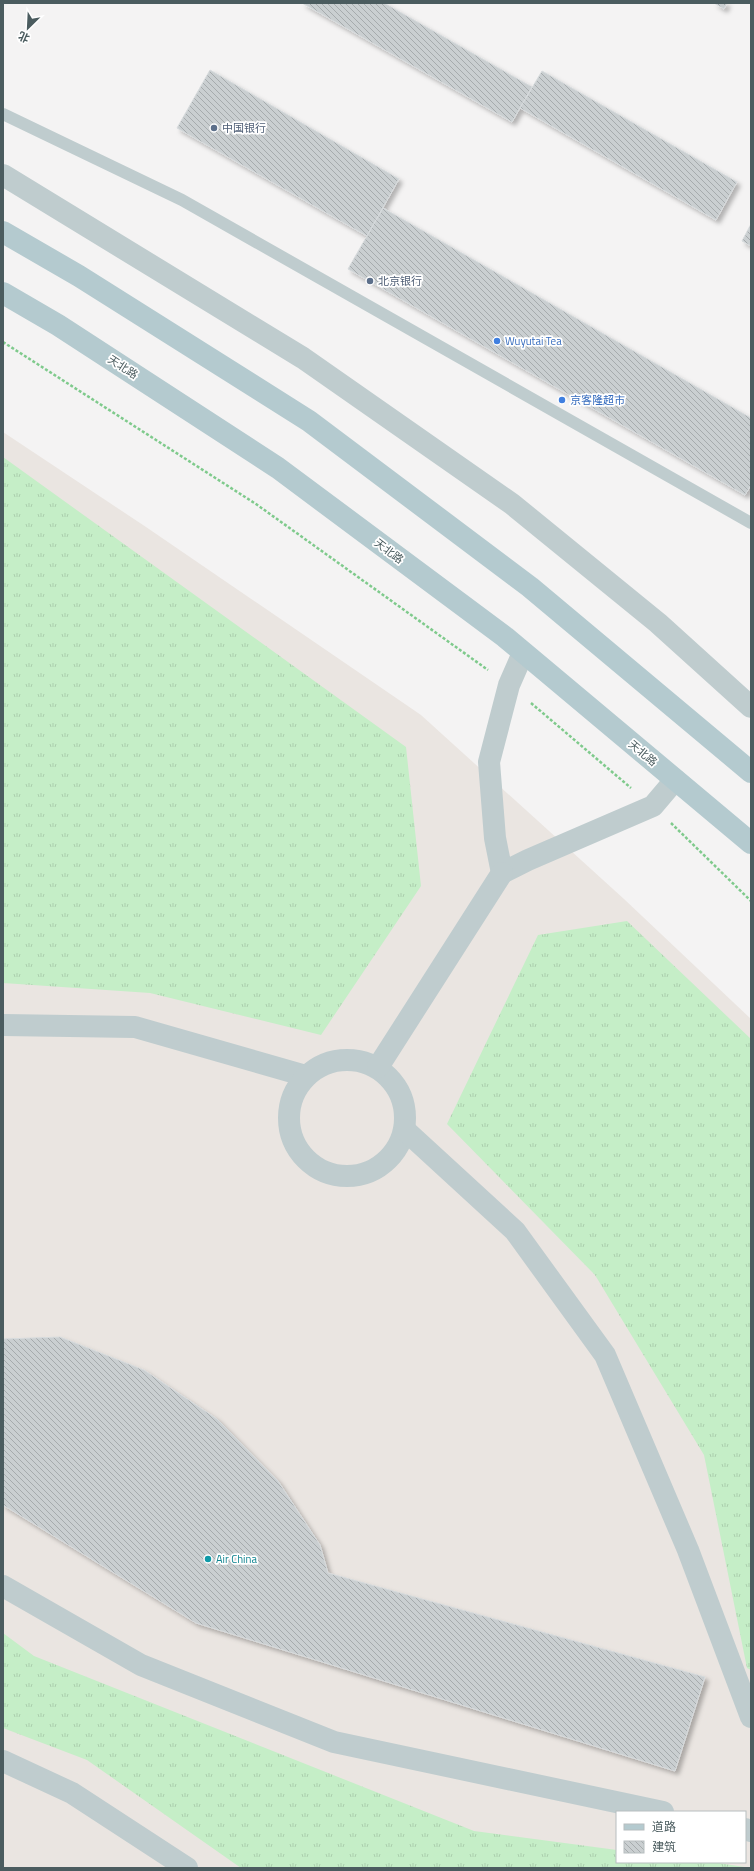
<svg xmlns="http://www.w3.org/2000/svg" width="754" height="1871" font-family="'Titillium Web','Noto Sans SC',sans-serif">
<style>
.commercial{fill:#eae5e1;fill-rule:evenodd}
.grass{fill:url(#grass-tufts)}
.building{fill:url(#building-back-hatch);stroke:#d7dbdd;filter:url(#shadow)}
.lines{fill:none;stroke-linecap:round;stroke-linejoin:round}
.path{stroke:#7fca8c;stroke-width:2.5;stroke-dasharray:3 2;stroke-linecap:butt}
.lane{stroke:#bfccce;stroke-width:12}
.street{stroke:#bfccce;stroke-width:22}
.primary{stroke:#b4cacf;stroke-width:22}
.service-dot{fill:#5c6f8a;stroke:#fff;stroke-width:1.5}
.shop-dot{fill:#3f7fe0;stroke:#fff;stroke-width:1.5}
.culture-dot{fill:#0f9aa8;stroke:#fff;stroke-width:1.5}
.labels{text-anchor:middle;stroke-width:3.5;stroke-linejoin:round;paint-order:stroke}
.service-label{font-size:11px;fill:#4e5e75;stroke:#fff;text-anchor:start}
.shop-label{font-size:11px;fill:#366cbe;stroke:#fff;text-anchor:start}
.street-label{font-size:11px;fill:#4b5c5f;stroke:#fff}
.culture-label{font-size:11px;fill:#0d838f;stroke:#fff;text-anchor:start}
</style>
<defs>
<pattern id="grass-tufts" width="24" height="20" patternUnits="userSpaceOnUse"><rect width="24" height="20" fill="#c5eec7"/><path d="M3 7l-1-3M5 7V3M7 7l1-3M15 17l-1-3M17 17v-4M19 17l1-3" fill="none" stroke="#abcead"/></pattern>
<pattern id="building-back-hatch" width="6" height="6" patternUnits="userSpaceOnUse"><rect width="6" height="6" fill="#cacfd1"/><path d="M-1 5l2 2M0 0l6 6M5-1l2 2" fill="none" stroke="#a6abad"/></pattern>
<filter id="shadow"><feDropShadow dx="3.5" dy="3.5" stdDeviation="2" flood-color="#0004"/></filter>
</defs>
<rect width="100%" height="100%" fill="#f4f3f3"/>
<path class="commercial" d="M 3,432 L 146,527 L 421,715 L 624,899 L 751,1019 L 751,1868 L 3,1868 ZM 617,1812 L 745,1812 L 745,1862 L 617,1862 Z"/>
<g class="grass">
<polygon points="3,457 406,747 421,886 321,1035 150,993 3,983"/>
<polygon points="627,921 751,1039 751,1670 747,1668 704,1455 595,1275 447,1124 538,935"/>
<polygon points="3,1633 34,1656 474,1831 617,1850 617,1862 712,1862 751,1868 241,1868 87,1760 3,1728"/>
</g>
<g class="building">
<polygon points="302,3 384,3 532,87 512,122"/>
<polygon points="714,3 727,3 724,9"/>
<polygon points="210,70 399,179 367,236 177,128"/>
<polygon points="542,71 737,182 716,220 520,108"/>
<polygon points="383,208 751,418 751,485 745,495 348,269"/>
<polygon points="751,224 751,246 742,241"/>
<polygon points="60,1337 144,1370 217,1419 278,1481 320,1545 328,1573 705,1677 675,1771 196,1623 3,1505 3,1339"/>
</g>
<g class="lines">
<g class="path">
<polyline points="3,342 256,504 488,670"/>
<polyline points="531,703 631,788"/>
<polyline points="671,823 751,901"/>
</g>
<polyline class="lane" points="3,114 182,200 751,523"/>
<g class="street">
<polyline points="3,175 303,358 512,504 658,623 751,707"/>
<polyline points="523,653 509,685 489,762 495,838 502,873 528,860 653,806 675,780"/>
<polyline points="3,1025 135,1027 306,1076"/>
<circle cx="347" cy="1118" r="58"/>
<polyline points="378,1067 502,873"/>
<polyline points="405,1130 515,1231 605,1355 688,1550 751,1717"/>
<polyline points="3,1586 141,1665 334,1742 663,1812"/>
<polyline points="3,1761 72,1793 187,1868"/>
<polyline points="745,1829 751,1831"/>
</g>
<g class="primary">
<polyline points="3,232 79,276 309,421 530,587 751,772"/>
<polyline points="3,293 58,325 278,468 505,637 751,843"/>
</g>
</g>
<g class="service-dot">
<circle cx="214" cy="128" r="4"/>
<circle cx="370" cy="281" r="4"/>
</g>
<g class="shop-dot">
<circle cx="497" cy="341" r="4"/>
<circle cx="562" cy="400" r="4"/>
</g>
<circle class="culture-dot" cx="208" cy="1559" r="4"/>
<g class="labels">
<g class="service-label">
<text x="222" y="132">中国银行</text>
<text x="378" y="285">北京银行</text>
</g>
<g class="shop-label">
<text x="505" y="345">Wuyutai Tea</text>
<text x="570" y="404">京客隆超市</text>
</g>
<g class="street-label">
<text transform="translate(123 367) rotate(33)" y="4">天北路</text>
<text transform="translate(389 551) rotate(37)" y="4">天北路</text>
<text transform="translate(643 753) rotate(40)" y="4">天北路</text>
</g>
<g class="culture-label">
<text x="216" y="1563">Air China</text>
</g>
</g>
<rect width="754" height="1871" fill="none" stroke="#4b5c5f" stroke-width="8"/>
<rect x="616" y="1811" width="130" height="52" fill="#ffffff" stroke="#b7bebf"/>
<rect x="624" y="1824" width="20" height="6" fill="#b4cacf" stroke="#b7bebf"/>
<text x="652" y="1831" font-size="12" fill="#4b5c5f">道路</text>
<rect x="624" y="1841" width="20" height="12" fill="url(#building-back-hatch)" stroke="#b7bebf"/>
<text x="652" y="1851" font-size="12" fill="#4b5c5f">建筑</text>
<g transform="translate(28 28) rotate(204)" stroke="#ffffff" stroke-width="3" paint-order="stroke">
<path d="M0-3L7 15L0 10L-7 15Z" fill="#4b5c5f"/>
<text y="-6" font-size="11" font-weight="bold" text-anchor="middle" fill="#4b5c5f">北</text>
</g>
</svg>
